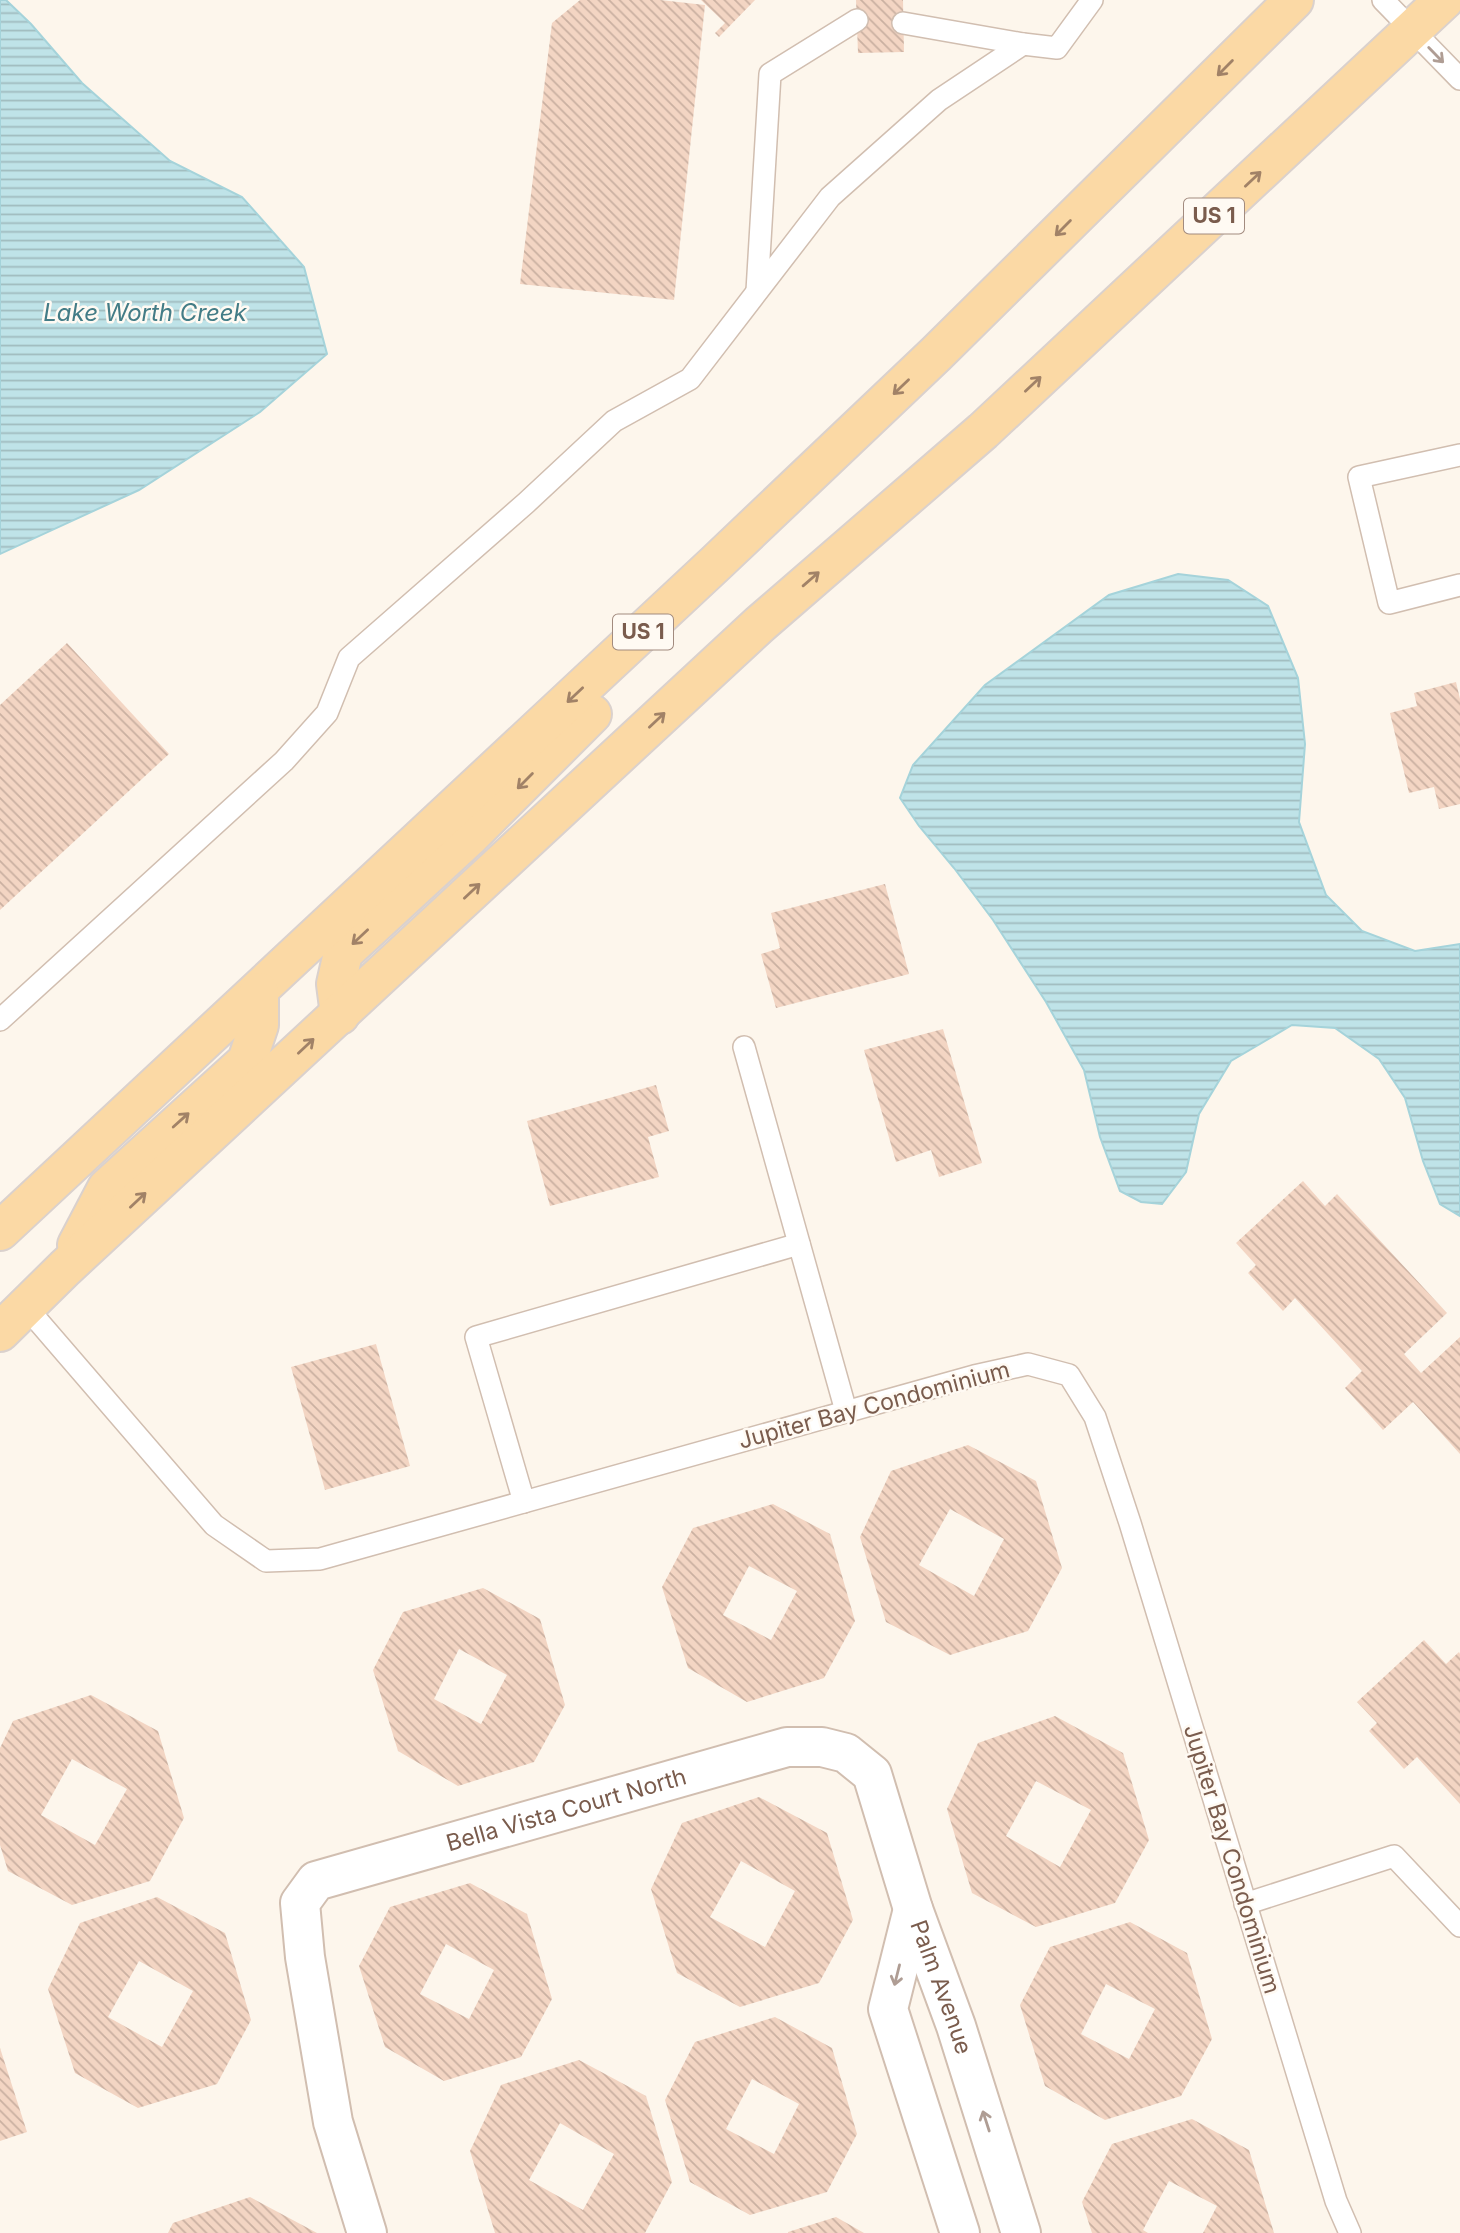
<svg xmlns="http://www.w3.org/2000/svg" width="1460" height="2233" font-family="Inter,sans-serif">
<style>
.water{fill:url(#water-rules);stroke:#a5d3da;stroke-width:2}
.building{fill:url(#building-back-hatch);fill-rule:evenodd}
.lines{fill:none;stroke-linecap:round;stroke-linejoin:round}
.service-casing{stroke:#d1beb0;stroke-width:24}
.minor-casing{stroke:#d1beb0;stroke-width:42}
.primary-casing{stroke:#dad1cd;stroke-width:42}
.service{stroke:#fff;stroke-width:21}
.minor{stroke:#fff;stroke-width:38}
.primary{stroke:#fbd9a5;stroke-width:38}
.oneway{stroke:#af9d94}
.oneway2{stroke:#a18267}
.labels{text-anchor:middle;stroke-width:5;stroke-linejoin:round;paint-order:stroke}
.shield{fill:#fffaf3;stroke:#a28b7f;stroke-width:2}
.shield-label{font-size:21px;font-weight:bold;fill:#7a5c4d}
.street-label{font-size:23px;fill:#7a5c4d;stroke:#fffaf3}
.water-label{font-size:24px;font-style:italic;fill:#437c86;stroke:#fffaf3}
</style>
<defs>
<pattern id="water-rules" width="6" height="5" patternUnits="userSpaceOnUse" patternTransform="scale(1.75)"><rect width="6" height="5" fill="#bfe3e8"/><path d="M0 2.5h6" fill="none" stroke="#a0bbbe"/></pattern>
<pattern id="building-back-hatch" width="6" height="6" patternUnits="userSpaceOnUse" patternTransform="scale(1.75)"><rect width="6" height="6" fill="#f3d5c3"/><path d="M-1 5l2 2M0 0l6 6M5-1l2 2" fill="none" stroke="#cab0a1"/></pattern>
</defs>
<rect width="100%" height="100%" fill="#fdf6ec"/>
<g class="water">
<polygon points="0,0 6,0 31,24 82,83 170,161 242,197 304,267 327,354 260,412 139,490 0,554"/>
<polygon points="1178,574 1228,580 1268,606 1298,678 1305,744 1299,822 1326,895 1362,931 1415,951 1460,944 1460,1216 1440,1204 1423,1161 1405,1098 1379,1059 1335,1028 1292,1025 1231,1061 1199,1114 1186,1172 1162,1204 1141,1202 1120,1191 1100,1137 1084,1070 1046,1002 993,920 954,868 919,826 900,798 913,765 985,685 1109,595"/>
</g>
<g class="building">
<polygon points="580,0 660,0 705,5 674,300 520,284 552,23"/>
<polygon points="701,0 755,0 719,37 715,33 725,23"/>
<polygon points="856,0 903,0 904,52 858,53"/>
<polygon points="67,643 169,754 0,910 0,705"/>
<polygon points="1456,682 1460,699 1460,804 1439,809 1434,787 1409,793 1390,713 1417,706 1414,693"/>
<polygon points="885,884 909,974 776,1008 761,954 780,948 771,913"/>
<polygon points="943,1029 982,1163 939,1177 931,1150 896,1162 864,1050"/>
<polygon points="656,1085 669,1131 648,1137 659,1177 550,1206 527,1121"/>
<polygon points="1303,1181 1325,1206 1337,1194 1447,1313 1404,1354 1421,1373 1460,1337 1460,1454 1413,1402 1383,1430 1345,1388 1362,1371 1295,1298 1283,1311 1248,1273 1256,1265 1236,1243"/>
<polygon points="376,1344 410,1466 325,1490 291,1367"/>
<path d="M 968,1445 L 1036,1481 L 1062,1568 L 1028,1631 L 950,1655 L 886,1622 L 860,1537 L 891,1471 ZM 950,1509 L 1004,1539 L 974,1596 L 919,1565 Z"/>
<path d="M 773,1504 L 830,1534 L 855,1621 L 824,1678 L 747,1702 L 688,1668 L 662,1587 L 693,1528 ZM 749,1566 L 797,1591 L 771,1640 L 723,1615 Z"/>
<path d="M 483,1588 L 540,1619 L 565,1705 L 534,1762 L 458,1786 L 398,1751 L 373,1670 L 403,1612 ZM 459,1649 L 507,1675 L 481,1724 L 434,1699 Z"/>
<polygon points="1424,1640 1446,1664 1459,1652 1460,1654 1460,1804 1417,1757 1404,1769 1369,1731 1377,1723 1357,1702"/>
<path d="M 91,1695 L 158,1731 L 184,1818 L 150,1881 L 72,1905 L 8,1871 L 0,1845 L 0,1748 L 13,1721 ZM 72,1759 L 127,1789 L 95,1845 L 41,1815 Z"/>
<path d="M 1055,1716 L 1123,1753 L 1149,1840 L 1115,1903 L 1036,1927 L 972,1893 L 947,1809 L 978,1743 ZM 1036,1781 L 1091,1810 L 1060,1867 L 1006,1836 Z"/>
<path d="M 759,1797 L 827,1833 L 853,1920 L 819,1983 L 740,2007 L 677,1973 L 651,1889 L 682,1823 ZM 741,1861 L 795,1891 L 765,1947 L 710,1917 Z"/>
<path d="M 470,1883 L 527,1914 L 552,1999 L 521,2057 L 444,2081 L 385,2047 L 359,1966 L 390,1907 ZM 446,1944 L 494,1970 L 469,2019 L 420,1994 Z"/>
<path d="M 157,1897 L 225,1933 L 251,2020 L 217,2084 L 138,2108 L 75,2073 L 48,1989 L 80,1923 ZM 139,1961 L 193,1991 L 162,2047 L 108,2017 Z"/>
<path d="M 1130,1922 L 1187,1953 L 1212,2039 L 1181,2096 L 1105,2120 L 1045,2086 L 1020,2005 L 1050,1947 ZM 1106,1984 L 1155,2009 L 1129,2059 L 1081,2034 Z"/>
<path d="M 775,2017 L 832,2048 L 857,2134 L 827,2192 L 750,2215 L 690,2182 L 665,2100 L 695,2042 ZM 752,2079 L 799,2104 L 774,2154 L 726,2129 Z"/>
<polygon points="0,2048 27,2132 0,2141"/>
<path d="M 579,2060 L 646,2096 L 672,2182 L 645,2233 L 495,2233 L 470,2151 L 501,2085 ZM 560,2123 L 614,2154 L 583,2210 L 529,2180 Z"/>
<polygon points="1192,2119 1249,2150 1274,2233 1203,2233 1217,2206 1169,2181 1143,2230 1148,2233 1092,2233 1082,2202 1112,2144"/>
<polygon points="250,2197 317,2233 168,2233 173,2223"/>
<polygon points="836,2217 864,2233 788,2233 788,2232"/>
</g>
<g class="lines">
<g class="service-casing">
<g id="service">
<polyline points="1383,0 1460,79"/>
<polyline points="903,23 1023,44"/>
<polyline points="757,291 770,74 857,20"/>
<polyline points="1460,455 1359,477 1389,603 1460,585"/>
<polyline points="0,1020 284,761 327,713 349,658 526,503 614,421 690,379 830,197 939,100 1023,44 1057,48 1092,0"/>
<polyline points="744,1047 846,1411"/>
<polyline points="26,1307 214,1525 266,1561 320,1559 974,1376 1028,1364 1069,1375 1095,1417 1130,1523 1336,2201 1350,2233"/>
<polyline points="524,1502 476,1337 799,1244"/>
<polyline points="1245,1904 1394,1856 1460,1926"/>
</g>
</g>
<g class="minor-casing">
<g id="minor">
<polyline points="913,1909 888,2009 960,2233"/>
<path id="s1" d="M 367,2233 L 333,2122 L 305,1957 L 300,1903 L 316,1881 L 787,1747 L 822,1747 L 846,1753 L 872,1774 L 913,1909 L 956,2026 L 1021,2233"/>
</g>
</g>
<g class="primary-casing">
<g id="primary">
<polyline points="340,1015 336,984 343,953 470,836 592,714"/>
<polyline points="0,1231 715,564 936,354 1294,0"/>
<polyline points="77,1245 107,1188 247,1061 259,1025 259,992"/>
<polyline points="0,1332 65,1268 760,624 983,431 1444,0"/>
</g>
</g>
<use href="#service" class="service"/>
<use href="#minor" class="minor"/>
<use href="#primary" class="primary"/>
</g>
<defs><path id="oneway-shaft" d="M-6 0H5M1.5-3L5.5 0L1.5 3" fill="none" stroke-width="1.6" stroke-linecap="round" stroke-linejoin="round" transform="scale(1.75)"/></defs>
<g class="oneway">
<use href="#oneway-shaft" transform="translate(1436 55) rotate(46)"/>
<use href="#oneway-shaft" transform="translate(897 1975) rotate(104)"/>
<use href="#oneway-shaft" transform="translate(986 2121) rotate(-108)"/>
</g>
<g class="oneway2">
<use href="#oneway-shaft" transform="translate(1225 68) rotate(135)"/>
<use href="#oneway-shaft" transform="translate(1253 179) rotate(-43)"/>
<use href="#oneway-shaft" transform="translate(1063 228) rotate(135)"/>
<use href="#oneway-shaft" transform="translate(1033 384) rotate(-43)"/>
<use href="#oneway-shaft" transform="translate(901 387) rotate(136)"/>
<use href="#oneway-shaft" transform="translate(811 579) rotate(-41)"/>
<use href="#oneway-shaft" transform="translate(575 695) rotate(137)"/>
<use href="#oneway-shaft" transform="translate(657 720) rotate(-43)"/>
<use href="#oneway-shaft" transform="translate(525 781) rotate(135)"/>
<use href="#oneway-shaft" transform="translate(472 891) rotate(-43)"/>
<use href="#oneway-shaft" transform="translate(360 937) rotate(137)"/>
<use href="#oneway-shaft" transform="translate(306 1046) rotate(-43)"/>
<use href="#oneway-shaft" transform="translate(181 1120) rotate(-42)"/>
<use href="#oneway-shaft" transform="translate(138 1200) rotate(-43)"/>
</g>
<g class="labels">
<g class="shield">
<rect x="1184" y="198.5" width="60" height="35" rx="5"/>
<rect x="613" y="614.5" width="60" height="35" rx="5"/>
</g>
<g class="shield-label">
<text x="1214" y="223">US 1</text>
<text x="643" y="639">US 1</text>
</g>
<g class="street-label">
<text transform="translate(874 1405) rotate(-15)" y="8">Jupiter Bay Condominium</text>
<text dy="8" stroke="none"><textPath href="#s1" startOffset="625">Bella Vista Court North</textPath></text>
<text transform="translate(1232 1859) rotate(73)" y="8">Jupiter Bay Condominium</text>
<text dy="8" stroke="none"><textPath href="#s1" startOffset="1172">Palm Avenue</textPath></text>
</g>
<g class="water-label">
<text x="145" y="321">Lake Worth Creek</text>
</g>
</g>
</svg>
